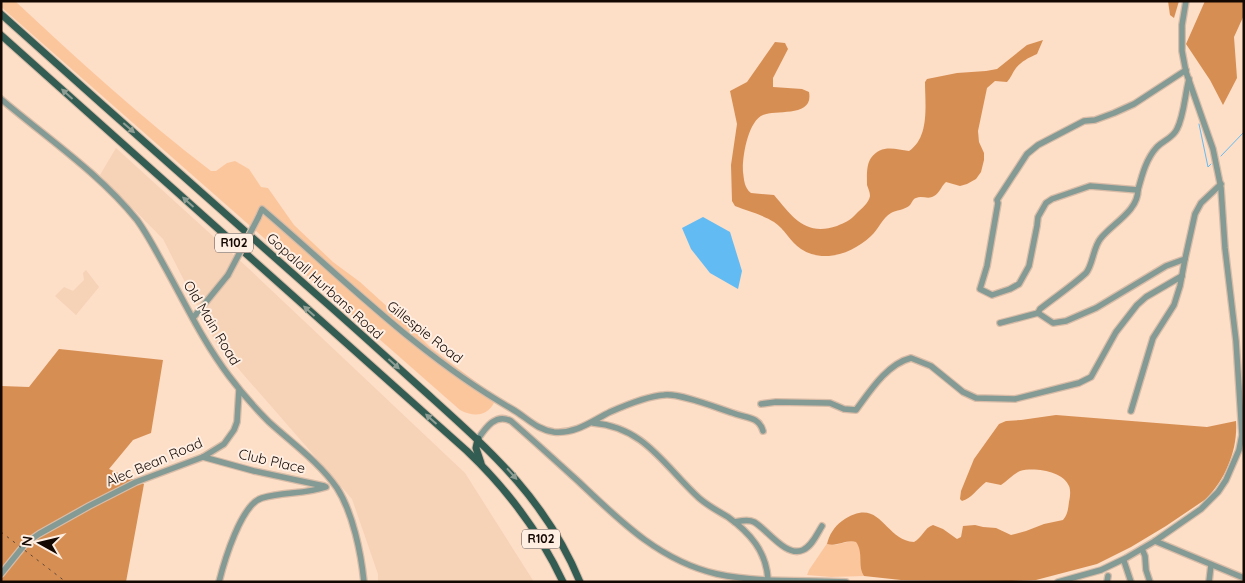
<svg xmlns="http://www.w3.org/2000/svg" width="1245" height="583" font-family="Quicksand,sans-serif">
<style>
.built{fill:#f6d2b7}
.green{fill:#fcc69d}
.forest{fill:#d78e52}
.water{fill:#63bbf3}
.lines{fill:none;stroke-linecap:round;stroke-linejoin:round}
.stream{stroke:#63bbf3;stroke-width:1}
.minor-casing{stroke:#d8bca7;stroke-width:8}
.major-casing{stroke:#d8bca7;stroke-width:9}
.minor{stroke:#849a94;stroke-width:5.5}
.major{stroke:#335c53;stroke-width:7}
.rail{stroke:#58463c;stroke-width:1;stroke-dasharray:2.5 5;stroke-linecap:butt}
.minor-bridge-casing{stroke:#d8bca7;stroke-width:8;stroke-linecap:butt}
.minor-bridge{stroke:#849a94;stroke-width:5.5}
.oneway{fill:#8f9e94}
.labels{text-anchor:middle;stroke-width:4;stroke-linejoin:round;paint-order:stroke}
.shield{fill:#ffefe3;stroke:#5a4d46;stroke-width:1}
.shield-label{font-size:12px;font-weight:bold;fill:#140802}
.street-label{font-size:14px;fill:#140802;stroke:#ffefe3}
</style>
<rect width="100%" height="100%" fill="#fddec7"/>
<g class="built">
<polygon points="116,148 248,268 465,473 534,582 378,582 378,574 352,499 216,343 163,239 100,175"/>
<polygon points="86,270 99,287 76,315 55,296 64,287 73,291 84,280 83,273"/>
</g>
<g class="green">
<path d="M 1,1 L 15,1 C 78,60 142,118 211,171 L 216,171 L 227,163 L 235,161 L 249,169 L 261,187 L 268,188 L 294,225 L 333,262 L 360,282 L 413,330 L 431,348 L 496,397 C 491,416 475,418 460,410 L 1,7 Z"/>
<path d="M 851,541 L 857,542 C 864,553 857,566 864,576 L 831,577 L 807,575 L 809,570 L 828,542 L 827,544 L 835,545 Z"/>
</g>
<g class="forest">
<polygon points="1168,1 1179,1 1174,18 1170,15"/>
<polygon points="1205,1 1244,1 1244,15 1234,37 1237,78 1223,105 1210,80 1186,44"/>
<path d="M 1043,40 L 1037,54 C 1028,58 1022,61 1016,68 C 1012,73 1011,78 1007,82 L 995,81 L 987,88 L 978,131 L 979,142 L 984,153 L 984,160 L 981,172 L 976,179 L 967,184 L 960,186 L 946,182 C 941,186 940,193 934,196 C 928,200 922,195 916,198 C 912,199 912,204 909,206 C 904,210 896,210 891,213 C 883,217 878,230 871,236 C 853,253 824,264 801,249 C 790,242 785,229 774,222 C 763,215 748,211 735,206 L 732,201 L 731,165 L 737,124 L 730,91 L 747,82 L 775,42 L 785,43 L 788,49 L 773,78 L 773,87 L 802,89 L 809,92 C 814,118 776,109 763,115 C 748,121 742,157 743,172 C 744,179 744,188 751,193 L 774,195 C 792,216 805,237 837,226 C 844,223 851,220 856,214 C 861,209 869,203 870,196 C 870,192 868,188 867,185 C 867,177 866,165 871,158 C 881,144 895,149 909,151 C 930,137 925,104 925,82 L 927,79 L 957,73 L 986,71 L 997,69 L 1027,45 Z"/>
<polygon points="59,349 163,360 151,433 133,440 109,469 144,484 126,582 1,582 1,386 29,387"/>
<path d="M 1056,415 L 1207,427 L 1236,421 C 1238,449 1226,479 1206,499 L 1166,526 L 1131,547 L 1097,564 L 1036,580 L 1011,581 L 901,580 L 864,576 C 857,566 864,553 856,542 C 846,539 838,547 827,544 C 829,535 834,527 842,521 C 881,494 883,540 914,542 C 922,538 924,528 933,525 L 943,529 L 957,539 L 961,537 L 963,526 L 975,525 L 983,527 L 996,528 L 1011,535 L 1026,531 L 1044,524 L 1063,520 C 1068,514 1068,509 1069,502 C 1070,497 1071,491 1069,486 C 1063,471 1034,467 1020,471 C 1013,474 1007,481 1001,485 L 986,482 C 978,488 971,499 962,501 L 960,499 L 961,491 L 974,459 L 999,424 L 1006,421 L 1021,420 Z"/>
</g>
<polygon class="water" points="703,217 730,232 742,271 738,289 710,273 691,249 682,228"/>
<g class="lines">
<g class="stream">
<polyline points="1199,124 1208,167 1211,164"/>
<polyline points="1221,156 1244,132"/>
</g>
<g class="minor-casing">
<g id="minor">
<path d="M 1186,70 L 1134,104 L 1114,113 L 1095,120 L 1084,121 L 1038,145 L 1027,154 L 997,200 L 998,203 L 987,266 L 980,289 L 992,295 L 1010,289 L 1019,284 L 1029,266 L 1037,226 L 1038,217 L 1046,203 L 1052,199 L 1090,186 L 1138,190 C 1142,175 1146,159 1157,147 C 1164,140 1173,138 1177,129 C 1184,116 1185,94 1189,79"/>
<path d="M 1,99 C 47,138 99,173 137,220 C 148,235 157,253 166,269 C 186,305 204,343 229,376 C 241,392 255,408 269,422 C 292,443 319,462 337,488 C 353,513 361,553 364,582"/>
<path d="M 258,218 L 262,209 C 343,278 419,356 512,409 C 526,417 537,430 554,432 C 576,434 592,421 610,412 C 626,405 647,396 664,395 C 680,393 717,408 733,413 C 745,418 759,416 763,431"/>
<path d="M 1038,313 L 1040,309 C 1055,297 1072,286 1086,273 C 1093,265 1093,247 1101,238 C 1113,223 1138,211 1138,190"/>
<polyline points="193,318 228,275"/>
<polyline points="1000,323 1038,313 1053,323 1066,321 1096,308 1166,266 1185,259 1195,214 1201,203 1221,184"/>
<path d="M 761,404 L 776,402 L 830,403 L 844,409 L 856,410 C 870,391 887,364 911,358 L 931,366 L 963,392 L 976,398 L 1015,399 L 1079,383 L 1091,377 L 1116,332 L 1137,305 L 1146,297 L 1182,276"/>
<polyline points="1131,411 1153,338 1174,305 1180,286 1185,259"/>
<path d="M 593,423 C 645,427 665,467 699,498 C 708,506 718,511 728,517 C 750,533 766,551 768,579"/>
<path d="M 478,439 C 486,427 496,413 511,421 C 534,441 557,462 579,482 C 620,521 660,561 717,574 C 759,583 804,580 846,582"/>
<polyline points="203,457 254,471 324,486"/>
<path d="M 735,522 C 741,521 748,519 754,522 C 767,529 786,558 803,550 C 812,546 817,534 822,526"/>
<polyline points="1155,541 1244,578"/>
<polyline points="1142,549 1145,556 1146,570 1150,582"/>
<polyline points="1124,561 1131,582"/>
<polyline points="1,574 26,543 39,534 89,506 136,482 203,457 224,444 234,430 237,422 239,390"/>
<path d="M 219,582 C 224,562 241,504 262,498 C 283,492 305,494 326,487"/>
<polyline points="1058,582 1101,570 1126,558 1155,541 1201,509 1218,492 1226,480 1239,450 1242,435 1236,341 1225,248 1221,188 1213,149 1186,72 1182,51 1182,25 1186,1"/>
<polyline points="1107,582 1108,576"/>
<polyline points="1209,582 1211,565"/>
</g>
</g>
<g class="major-casing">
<g id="major">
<path d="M 1,14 C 106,108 211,201 317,295 C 356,329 394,364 433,399 C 495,455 547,502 580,582"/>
<path d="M 1,35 L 467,451 C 507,489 539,531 563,582"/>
<polyline points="478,439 476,448 481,463"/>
</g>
</g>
<use href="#minor" class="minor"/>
<use href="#major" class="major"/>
<polyline class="rail" points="1,532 66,582"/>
<g class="minor-bridge-casing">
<polyline id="minor-bridge" points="228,275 258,218"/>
</g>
<use href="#minor-bridge" class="minor-bridge"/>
</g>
<defs><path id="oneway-solid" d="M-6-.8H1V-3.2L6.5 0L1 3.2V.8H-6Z" transform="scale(1.25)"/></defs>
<g class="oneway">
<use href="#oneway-solid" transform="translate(67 94) rotate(-138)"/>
<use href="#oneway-solid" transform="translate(129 128) rotate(41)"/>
<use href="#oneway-solid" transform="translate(188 202) rotate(-138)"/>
<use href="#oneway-solid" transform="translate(309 311) rotate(-138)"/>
<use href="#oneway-solid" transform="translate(394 364) rotate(42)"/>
<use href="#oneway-solid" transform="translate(431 419) rotate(-138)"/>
<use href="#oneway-solid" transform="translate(512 474) rotate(48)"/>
</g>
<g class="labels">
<g class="shield">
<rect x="215" y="233.5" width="38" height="19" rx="4"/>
<rect x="522" y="529.5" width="38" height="19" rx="4"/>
</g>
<g class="shield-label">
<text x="234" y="247">R102</text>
<text x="541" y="543">R102</text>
</g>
<g class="street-label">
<text transform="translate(325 286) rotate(42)" y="5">Gopalall Hurbans Road</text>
<text transform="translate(212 323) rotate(59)" y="5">Old Main Road</text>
<text transform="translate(425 332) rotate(38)" y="5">Gillespie Road</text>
<text transform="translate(272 461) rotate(13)" y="5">Club Place</text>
<text transform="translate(154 462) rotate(-23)" y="5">Alec Bean Road</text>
</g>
</g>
<rect width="1245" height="583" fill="none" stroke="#140802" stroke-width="5"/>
<g transform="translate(40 543) rotate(278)" stroke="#ffefe3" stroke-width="4" paint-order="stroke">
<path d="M0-4L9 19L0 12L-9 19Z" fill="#140802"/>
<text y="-8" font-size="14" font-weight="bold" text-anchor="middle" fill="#140802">N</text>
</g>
</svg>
